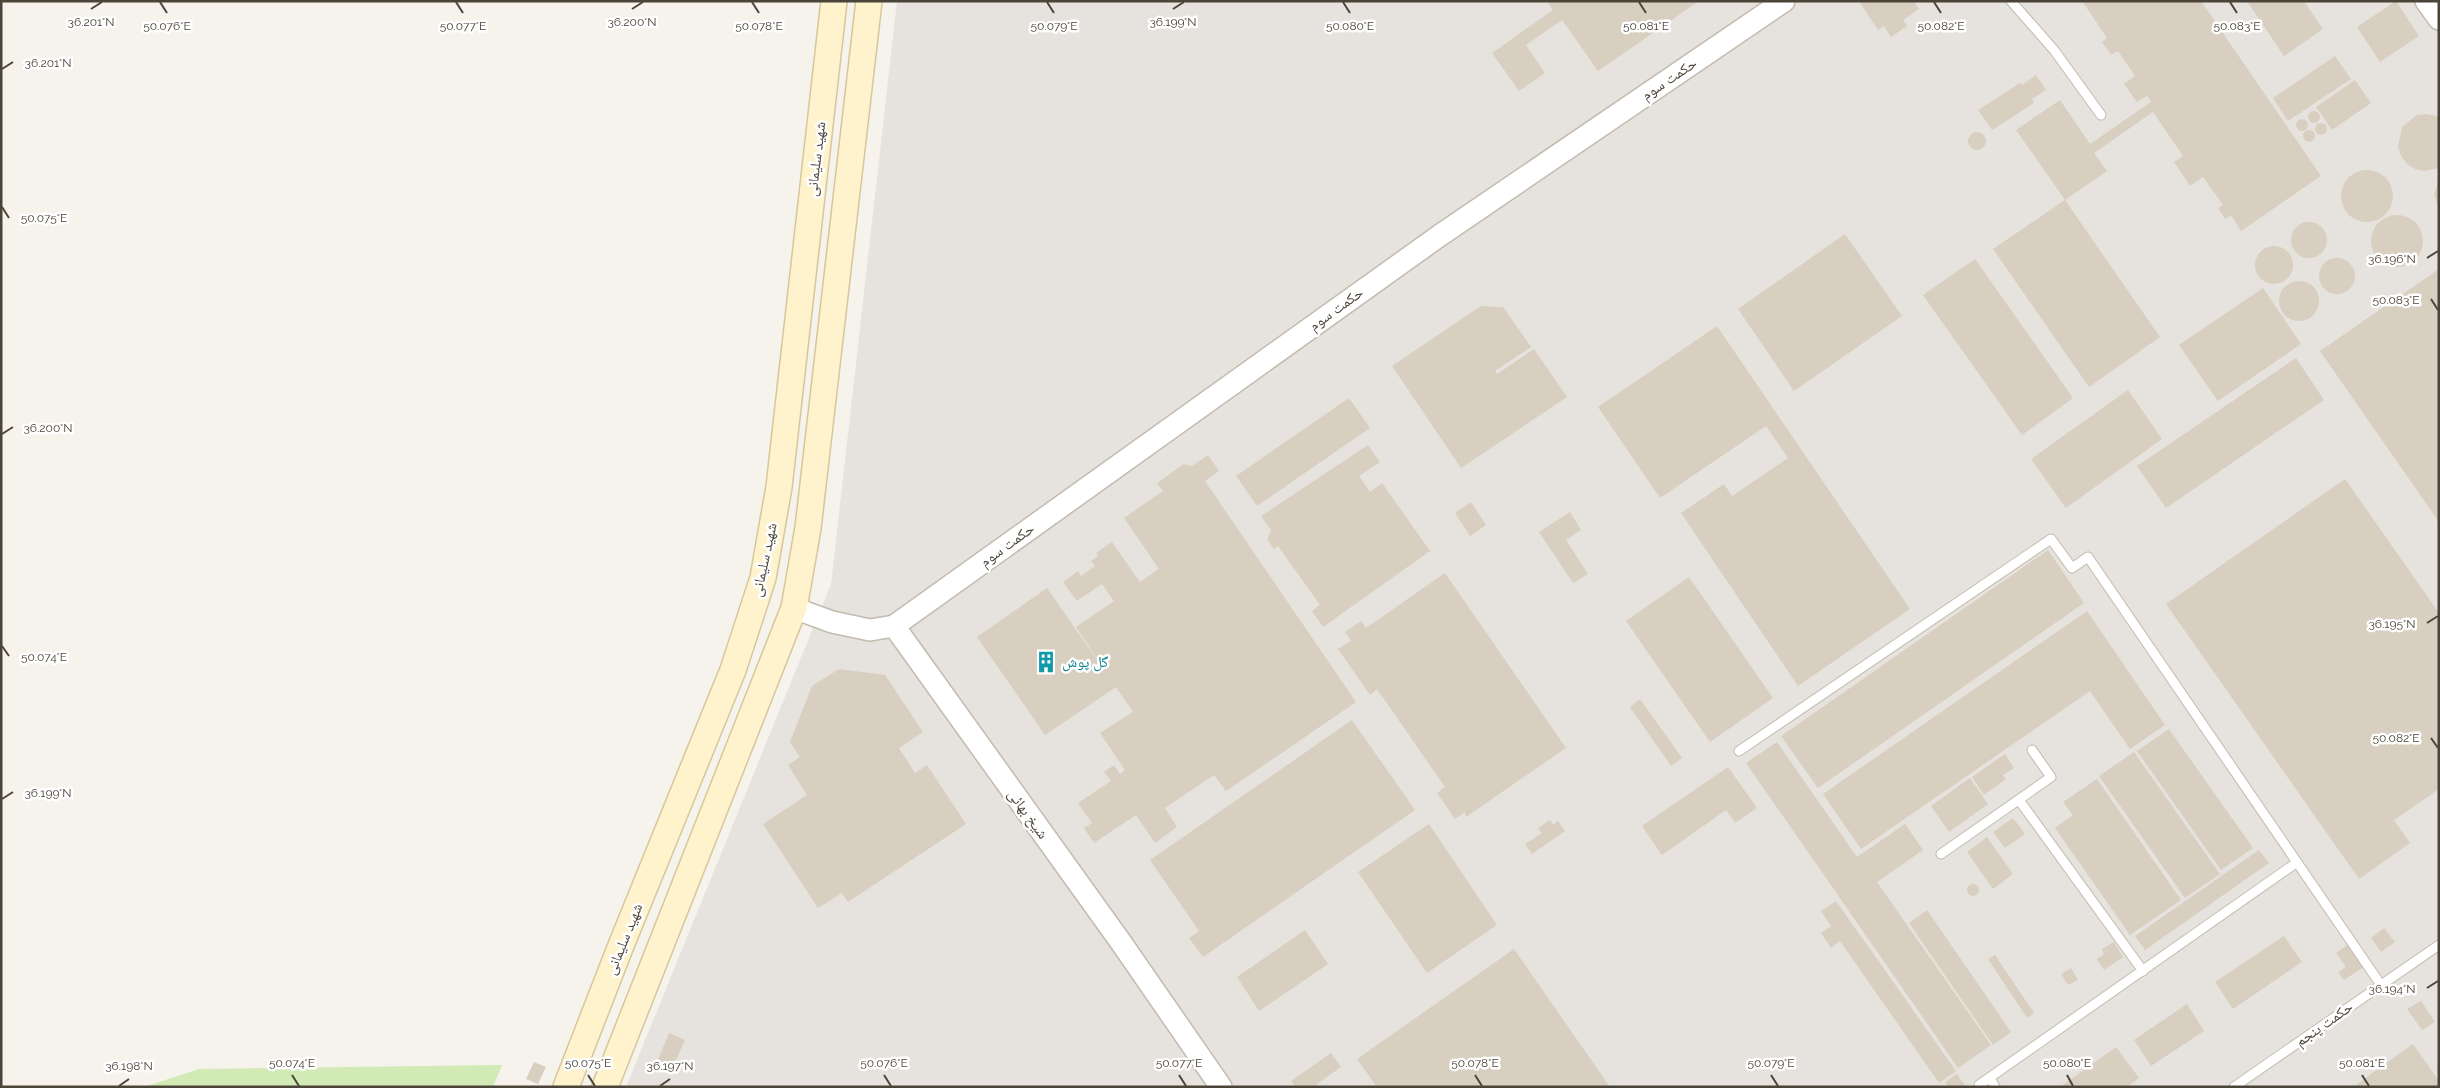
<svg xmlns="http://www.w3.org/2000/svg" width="2440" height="1088" font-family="Raleway,'Noto Naskh Arabic',sans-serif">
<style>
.industrial{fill:#e6e2dd}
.green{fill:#d2eab5}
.building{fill:#d8cfc1}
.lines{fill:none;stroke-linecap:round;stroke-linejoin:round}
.service-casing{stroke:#c2bbae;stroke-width:11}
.tertiary-casing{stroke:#c2bbae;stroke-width:24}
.secondary-casing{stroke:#d6c79b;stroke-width:28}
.service{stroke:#fff;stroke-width:9}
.tertiary{stroke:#fff;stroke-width:21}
.secondary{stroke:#fff3cd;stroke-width:25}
.ticks{fill:none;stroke:#4b4439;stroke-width:2}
.labels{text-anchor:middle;stroke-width:5;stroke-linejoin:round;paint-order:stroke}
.street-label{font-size:15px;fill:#4b4439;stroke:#fff}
.culture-label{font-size:15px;fill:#0d838f;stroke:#fff;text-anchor:start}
.ticks-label{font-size:12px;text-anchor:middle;fill:#4b4439;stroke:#fff;stroke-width:5;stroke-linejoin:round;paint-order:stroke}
</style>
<rect width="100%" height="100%" fill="#f6f3ec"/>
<polygon class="industrial" points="897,1 2439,1 2439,1087 626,1087 831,584"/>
<polygon class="green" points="502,1065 493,1087 144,1087 199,1069"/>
<g class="building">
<polygon points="1547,1 1699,1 1598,71 1562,20 1526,45 1545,73 1519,91 1492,53 1553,10"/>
<polygon points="1862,1 1919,1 1915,3 1919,9 1903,20 1907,26 1891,37 1884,26 1878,30 1860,3"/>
<polygon points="2082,1 2201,1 2321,176 2241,231 2231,215 2225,219 2218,208 2223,205 2203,177 2190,186 2174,162 2183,156 2153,112 2094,153 2107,171 2065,200 2016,130 2060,100 2090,144 2151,102 2147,96 2137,102 2124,84 2135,76 2118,51 2111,55 2102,42 2107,38"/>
<polygon points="2247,1 2304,1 2323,29 2284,56"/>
<polygon points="2396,1 2419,36 2380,62 2357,27"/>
<polygon points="2335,56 2351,79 2288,121 2273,98"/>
<polygon points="2036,75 2046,90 2032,99 2034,103 1992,130 1978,110 2020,83 2022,85"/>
<polygon points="2355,80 2371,103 2332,130 2316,107"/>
<circle cx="2314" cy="117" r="6"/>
<polygon points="2427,114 2439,117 2439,168 2425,171 2415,169 2407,164 2401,156 2398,147 2402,127 2417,115"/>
<circle cx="2302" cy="125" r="6"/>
<circle cx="2321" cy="129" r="6"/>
<circle cx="2309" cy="136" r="6"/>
<circle cx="1977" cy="141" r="9"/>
<circle cx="2367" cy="196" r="26"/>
<polygon points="2439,179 2439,209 2434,195"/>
<polygon points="2065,200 2160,337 2089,387 1993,249"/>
<circle cx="2397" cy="241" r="26"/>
<circle cx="2309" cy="240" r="18"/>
<polygon points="1845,234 1902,316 1794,391 1738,309"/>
<circle cx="2274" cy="265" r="19"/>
<circle cx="2337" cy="276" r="18"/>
<polygon points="1975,259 2073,398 2022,435 1923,295"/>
<polygon points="2439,269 2439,522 2320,351"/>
<circle cx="2299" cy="301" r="20"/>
<polygon points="2263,288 2301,344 2218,401 2179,345"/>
<polygon points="1481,306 1503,307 1531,347 1495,371 1497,374 1534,349 1567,397 1461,468 1392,366"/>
<polygon points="1717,326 1910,609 1798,686 1681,513 1724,484 1732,496 1788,458 1766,426 1660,498 1598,407"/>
<polygon points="2296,358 2324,400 2166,508 2137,466"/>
<polygon points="2128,390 2162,439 2066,508 2031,459"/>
<polygon points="1349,398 1370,428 1257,506 1236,476"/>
<polygon points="1368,445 1380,462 1359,476 1370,492 1382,483 1430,551 1323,627 1312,611 1320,605 1278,546 1274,549 1267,539 1271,530 1261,516"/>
<polygon points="1208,455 1219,471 1205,481 1356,702 1226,791 1214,775 1165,808 1177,827 1155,843 1136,815 1094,843 1084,828 1092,823 1078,803 1111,781 1104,772 1114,765 1120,774 1125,770 1100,733 1133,712 1116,687 1045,735 977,637 1047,588 1104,670 1076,627 1114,601 1102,584 1077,601 1063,582 1078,571 1081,576 1095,566 1091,561 1098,556 1096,553 1112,542 1140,582 1159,569 1124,518 1163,491 1157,483 1184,464 1192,466"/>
<polygon points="2345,479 2439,613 2439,789 2394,820 2410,843 2359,879 2166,604"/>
<polygon points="1471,502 1486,525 1470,536 1455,513"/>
<polygon points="1570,512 1581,530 1566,540 1588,574 1573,583 1539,532"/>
<polygon points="2048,550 2084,603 1818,788 1781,736"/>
<polygon points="1445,573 1566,748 1466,817 1465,812 1455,819 1437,793 1445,787 1377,689 1370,695 1338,649 1351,641 1345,632 1361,621 1366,628"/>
<polygon points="1689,577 1773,698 1710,742 1626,621"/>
<polygon points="2087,611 2165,725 2130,749 2090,691 1861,849 1823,794"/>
<polygon points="839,669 885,675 923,732 899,748 915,773 927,765 966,824 848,902 842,893 818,908 763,824 807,795 788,765 800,757 790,742 812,686"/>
<polygon points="1640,699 1682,758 1671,766 1630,707"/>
<polygon points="1352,720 1415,810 1203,957 1189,938 1199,931 1150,860"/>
<polygon points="2169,729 2253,848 2221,870 2137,751"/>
<polygon points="1777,742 1857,857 1905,824 1923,850 1877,882 1991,1045 1958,1068 1746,763"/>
<polygon points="2134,752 2220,874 2185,898 2099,776"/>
<polygon points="2005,754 2014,768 2003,775 2006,779 1984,795 1972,777"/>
<polygon points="1728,767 1757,808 1735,823 1726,810 1662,855 1642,826"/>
<polygon points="1970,778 1988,804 1949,832 1931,806"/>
<polygon points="2097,779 2181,900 2130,935 2055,828 2073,815 2063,802"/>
<polygon points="2013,818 2025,834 2005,848 1993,832"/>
<polygon points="1550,820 1553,825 1558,821 1565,831 1532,854 1525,844 1542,833 1538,828"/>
<polygon points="1429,824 1497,925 1427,973 1358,872"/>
<polygon points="1987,837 2013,874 1993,889 1967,852"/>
<polygon points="2259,850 2269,863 2145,950 2135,936"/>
<circle cx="1973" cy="890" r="6"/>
<polygon points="1836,901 1956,1071 1939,1083 1840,941 1831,948 1821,933 1831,926 1821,911"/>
<polygon points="1927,910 2011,1032 1993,1045 1909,923"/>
<polygon points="2384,928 2395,942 2381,952 2371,938"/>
<polygon points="1305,930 1328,964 1259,1011 1237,977"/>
<polygon points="2284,936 2302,962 2233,1009 2215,982"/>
<polygon points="2114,942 2123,957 2104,970 2097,959 2104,954 2102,949"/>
<polygon points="2350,943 2365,966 2344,980 2338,972 2346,967 2336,953"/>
<polygon points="1514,949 1610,1087 1377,1087 1357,1059"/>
<polygon points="1995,955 2034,1013 2027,1018 1988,959"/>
<polygon points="2071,968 2078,980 2068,985 2061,974"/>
<polygon points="2421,1001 2435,1022 2422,1030 2407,1009"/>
<polygon points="2187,1004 2204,1031 2151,1066 2134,1040"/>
<polygon points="669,1033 685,1040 672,1069 657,1062"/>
<polygon points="2413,1044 2439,1081 2439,1087 2353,1087"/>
<polygon points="2116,1047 2139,1078 2127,1087 2060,1087"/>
<polygon points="1331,1053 1341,1067 1313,1087 1296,1087 1291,1081"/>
<polygon points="534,1062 546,1067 538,1084 526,1079"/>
<polygon points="1957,1074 1966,1087 1948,1087 1945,1082"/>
</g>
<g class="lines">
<g class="service-casing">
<g id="service">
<polyline points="2011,1 2054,50 2101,115"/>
<polyline points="1739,751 2051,539 2072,568 2088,557 2381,985"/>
<polyline points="2019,800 2143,971"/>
<polyline points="1941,854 2051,777 2032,750"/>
<polyline points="1990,1078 1995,1087"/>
<polyline points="1979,1085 2296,863"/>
<polyline points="2234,1087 2439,945"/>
</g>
</g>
<g class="tertiary-casing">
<g id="tertiary">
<polyline points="2426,1 2439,19"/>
<polyline points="794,608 832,622 870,630 894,626 1439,236 1784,1"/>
<polyline points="894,626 1120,941 1221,1087"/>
</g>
</g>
<g class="secondary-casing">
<g id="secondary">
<polyline points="566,1087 620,948 733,670 763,578 779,487 834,1"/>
<polyline points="605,1087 794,608 808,528 869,1"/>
</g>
</g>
<use href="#service" class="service"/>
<use href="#tertiary" class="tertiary"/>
<use href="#secondary" class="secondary"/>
</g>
<path class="ticks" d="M 160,2 L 167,13M 456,2 L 463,13M 752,2 L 759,13M 1047,2 L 1054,13M 1343,2 L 1350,13M 1639,2 L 1646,13M 1934,2 L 1941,13M 2230,2 L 2237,13M 91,9 L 102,2M 632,9 L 643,2M 1173,9 L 1184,2M 2,69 L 13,62M 2,207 L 9,218M 2427,258 L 2438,251M 2431,299 L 2438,310M 2,434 L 13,427M 2427,623 L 2438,616M 2,646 L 9,656M 2431,738 L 2438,748M 2,799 L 13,792M 2427,988 L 2438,981M 292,1075 L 299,1086M 588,1075 L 595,1086M 884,1075 L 891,1086M 1179,1075 L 1186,1086M 1475,1075 L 1482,1086M 1771,1075 L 1778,1086M 2067,1075 L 2073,1086M 2362,1075 L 2369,1086M 119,1086 L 129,1079M 660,1086 L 670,1079"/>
<defs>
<g id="building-bare" transform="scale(1.725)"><path d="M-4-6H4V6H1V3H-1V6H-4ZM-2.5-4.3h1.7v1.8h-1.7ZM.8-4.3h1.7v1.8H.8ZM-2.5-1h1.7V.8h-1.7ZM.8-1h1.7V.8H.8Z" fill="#0f9aa8" stroke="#fff" stroke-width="2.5" paint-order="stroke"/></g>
</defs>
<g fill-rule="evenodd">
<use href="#building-bare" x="1046" y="662"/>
</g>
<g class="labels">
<g class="street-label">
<text transform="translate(1669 79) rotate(-34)" y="5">حکمت سوم</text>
<text transform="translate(816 159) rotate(-83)" y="5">شهید سلیمانی</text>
<text transform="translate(1336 309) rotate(-36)" y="5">حکمت سوم</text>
<text transform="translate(1007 545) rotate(-36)" y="5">حکمت سوم</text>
<text transform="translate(764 560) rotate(-78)" y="5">شهید سلیمانی</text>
<text transform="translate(1028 814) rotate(54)" y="5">شیخ بهائی</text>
<text transform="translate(624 939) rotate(-68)" y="5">شهید سلیمانی</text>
<text transform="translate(2324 1024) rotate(-35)" y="5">حکمت پنجم</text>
</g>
<g class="culture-label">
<text x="1062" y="667">گل پوش</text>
</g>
</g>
<g class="ticks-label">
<text x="91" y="26">36.201°N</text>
<text x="632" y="26">36.200°N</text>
<text x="1173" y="26">36.199°N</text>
<text x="1646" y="30">50.081°E</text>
<text x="167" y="30">50.076°E</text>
<text x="463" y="30">50.077°E</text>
<text x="759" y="30">50.078°E</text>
<text x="1054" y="30">50.079°E</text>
<text x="1350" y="30">50.080°E</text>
<text x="1941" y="30">50.082°E</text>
<text x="2237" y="30">50.083°E</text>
<text x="48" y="67">36.201°N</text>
<text x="44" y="222">50.075°E</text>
<text x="2392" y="263">36.196°N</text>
<text x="2396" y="304">50.083°E</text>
<text x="48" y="432">36.200°N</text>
<text x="2392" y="628">36.195°N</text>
<text x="44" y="661">50.074°E</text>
<text x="2396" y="742">50.082°E</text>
<text x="48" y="797">36.199°N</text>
<text x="2392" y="993">36.194°N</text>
<text x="292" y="1067">50.074°E</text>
<text x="588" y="1067">50.075°E</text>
<text x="884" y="1067">50.076°E</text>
<text x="1179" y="1067">50.077°E</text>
<text x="1475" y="1067">50.078°E</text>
<text x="1771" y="1067">50.079°E</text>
<text x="2067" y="1067">50.080°E</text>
<text x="2362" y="1067">50.081°E</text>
<text x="129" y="1070">36.198°N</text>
<text x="670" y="1070">36.197°N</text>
</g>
<rect width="2440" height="1088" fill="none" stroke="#4b4439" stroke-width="5"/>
</svg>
